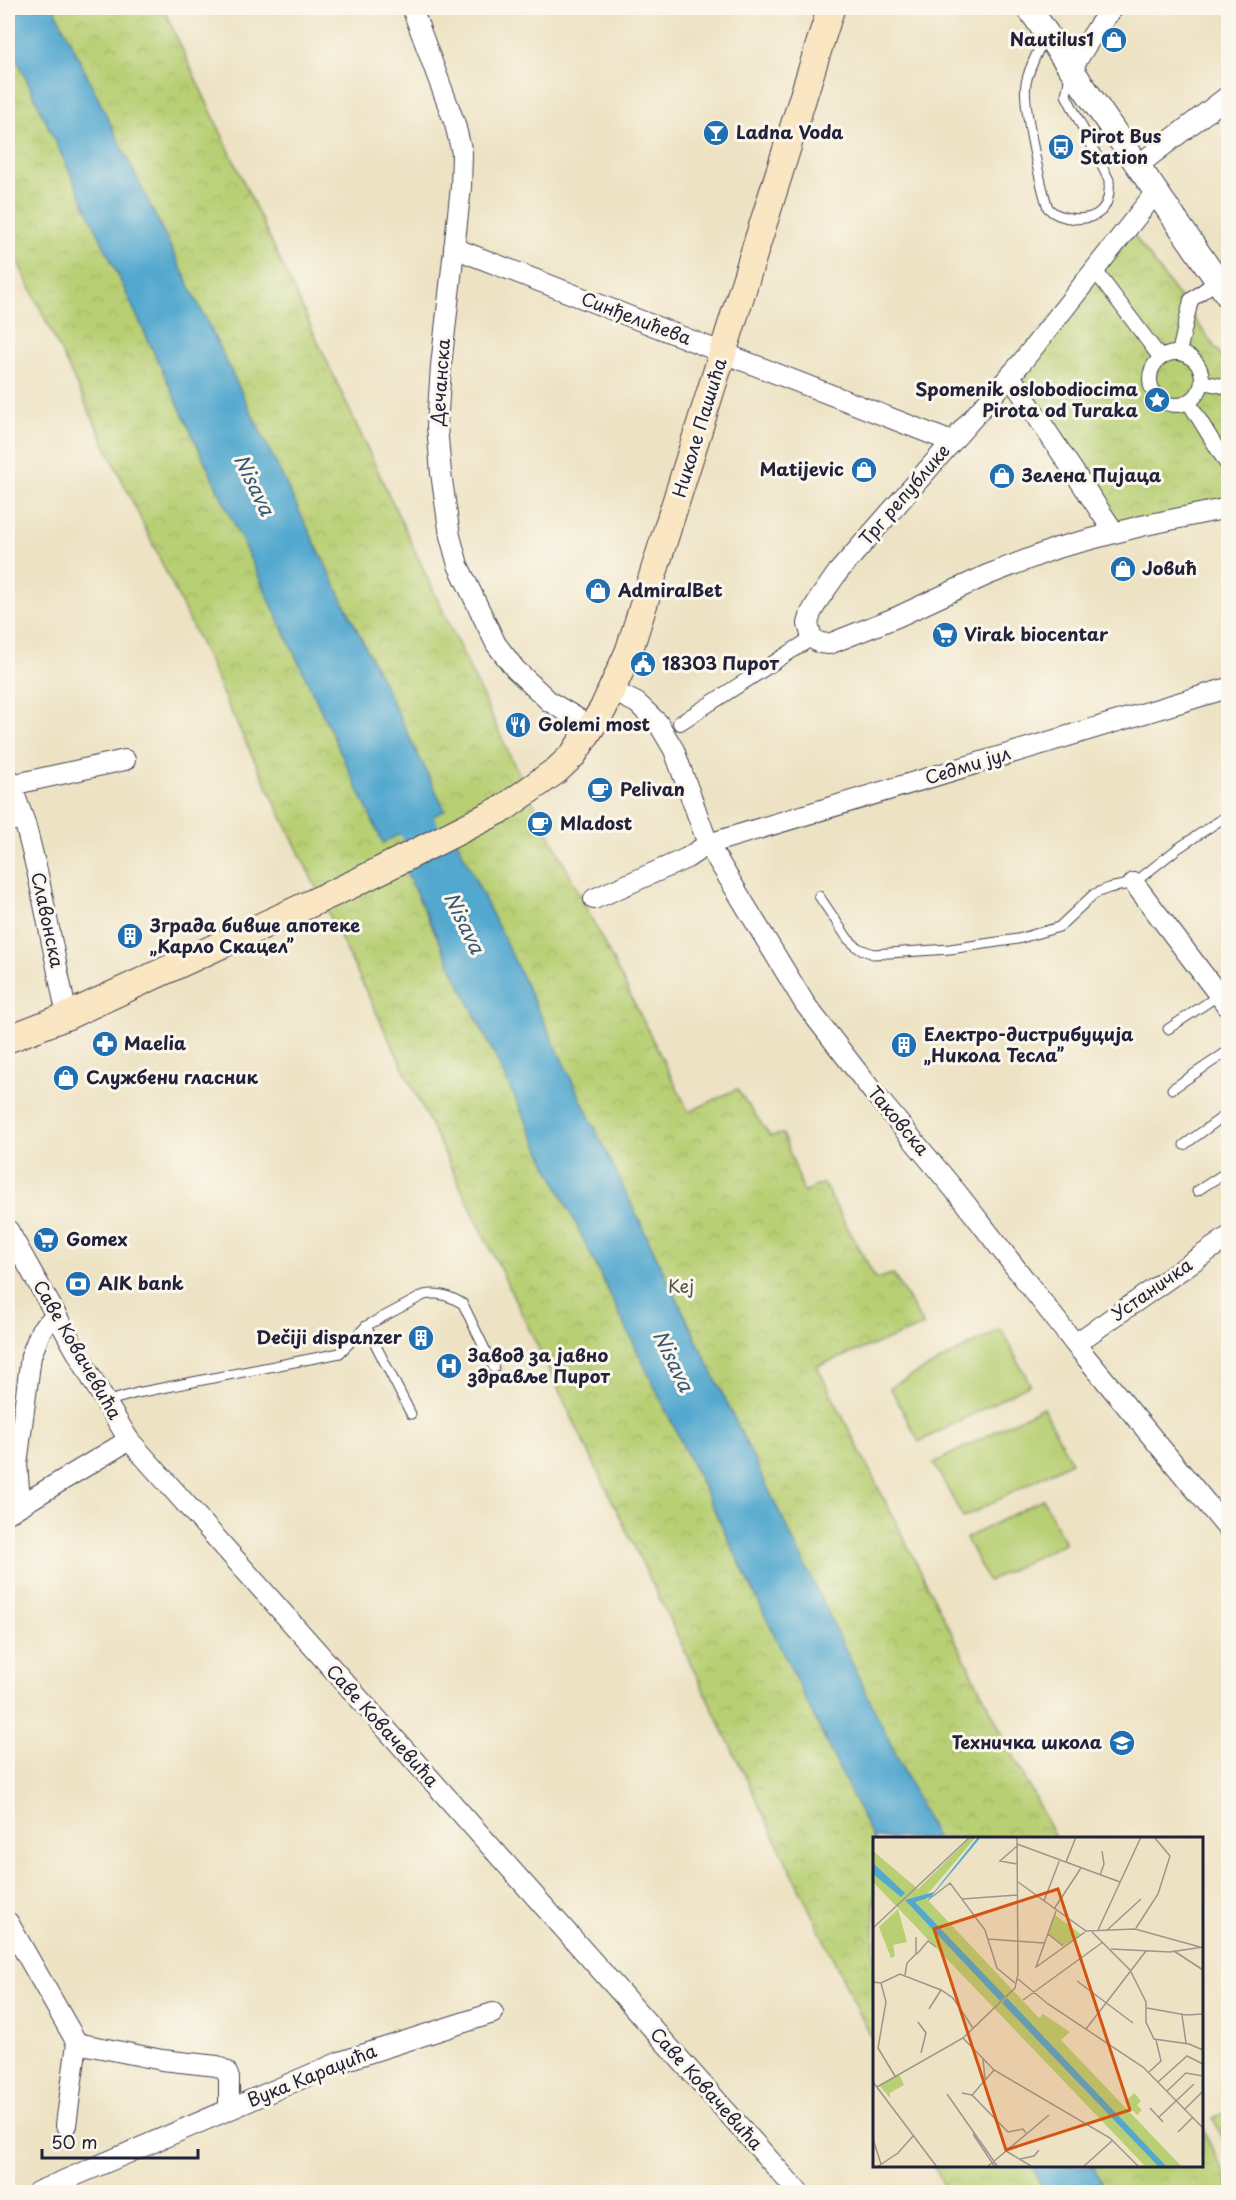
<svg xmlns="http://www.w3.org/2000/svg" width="1236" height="2200" font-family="'Playpen Sans',sans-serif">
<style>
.park{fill:url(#park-crowns);stroke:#6d7857;stroke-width:1.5}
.pitch{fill:#b8cf73;stroke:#6d7857;stroke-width:1.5}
.water{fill:#53a8cf;stroke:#3a6585;stroke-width:1.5}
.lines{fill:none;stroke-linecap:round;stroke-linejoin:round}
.river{stroke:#53a8cf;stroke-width:38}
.service-casing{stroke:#403f4f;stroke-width:11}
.pedestrian-casing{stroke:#403f4f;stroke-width:16}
.minor-casing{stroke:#403f4f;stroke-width:22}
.tertiary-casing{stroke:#403f4f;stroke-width:26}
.secondary-casing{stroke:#403f4f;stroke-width:29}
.service{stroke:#fff;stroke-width:9}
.pedestrian{stroke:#fff;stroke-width:14}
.minor{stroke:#fff;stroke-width:20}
.tertiary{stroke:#fff;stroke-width:24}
.secondary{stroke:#fbe6c3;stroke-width:27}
.labels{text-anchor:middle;stroke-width:6;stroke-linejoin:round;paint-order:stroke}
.poi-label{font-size:18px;font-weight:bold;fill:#22223b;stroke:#fbf7ec;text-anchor:start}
.street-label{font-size:18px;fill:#22223b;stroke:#fbf7ec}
.park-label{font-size:18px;fill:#4f564c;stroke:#fbf7ec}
.water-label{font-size:20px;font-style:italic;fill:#365876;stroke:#fbf7ec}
.inset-road{fill:none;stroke:#9c958d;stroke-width:1.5}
.view{fill:#d45411;fill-opacity:0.15;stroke:#d45411;stroke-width:3}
.inset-edge{fill:none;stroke:#22223b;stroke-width:3}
</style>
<defs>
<pattern id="park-crowns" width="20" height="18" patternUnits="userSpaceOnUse" patternTransform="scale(1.5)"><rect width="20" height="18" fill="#b8cf73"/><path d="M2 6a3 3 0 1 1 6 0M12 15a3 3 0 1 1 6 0" fill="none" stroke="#9eb164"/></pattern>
</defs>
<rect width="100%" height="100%" fill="#fbf7ec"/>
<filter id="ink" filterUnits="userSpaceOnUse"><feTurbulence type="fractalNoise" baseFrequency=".0167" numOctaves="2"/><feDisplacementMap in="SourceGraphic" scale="12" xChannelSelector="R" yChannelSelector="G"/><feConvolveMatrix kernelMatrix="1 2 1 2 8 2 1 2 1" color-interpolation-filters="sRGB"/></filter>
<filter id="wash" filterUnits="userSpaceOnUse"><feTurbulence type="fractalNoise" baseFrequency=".008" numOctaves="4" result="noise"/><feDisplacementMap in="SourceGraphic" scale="24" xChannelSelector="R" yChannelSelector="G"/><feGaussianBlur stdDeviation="1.35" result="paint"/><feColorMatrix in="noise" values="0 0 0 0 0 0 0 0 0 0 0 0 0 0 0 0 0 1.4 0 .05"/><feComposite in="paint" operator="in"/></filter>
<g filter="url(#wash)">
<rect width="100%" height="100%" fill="#ede2c3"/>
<g class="park">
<polygon points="8,8 163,8 512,760 689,1112 737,1089 770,1136 783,1134 804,1192 823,1183 876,1279 893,1274 924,1326 817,1366 1055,1838 874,1838 874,2043 224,697 211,666 8,241"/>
<polygon points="1128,227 1228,365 1228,501 1117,528 1013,365"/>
<polygon points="1202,2128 1228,2181 1228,2192 947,2192 934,2166 1202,2166"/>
</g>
<g class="pitch">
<polygon points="1001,1329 1030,1384 919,1442 890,1387"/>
<polygon points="1043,1407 1071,1462 963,1518 934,1463"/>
<polygon points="1043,1499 1065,1543 988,1581 966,1538"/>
<polygon points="1228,2110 1228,2149 1213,2118"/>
</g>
<g class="water">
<polygon points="8,8 54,8 445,810 383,843 8,40"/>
<polygon points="453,833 936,1838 874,1838 874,1841 400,860"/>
<polygon points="1032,2166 1093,2166 1106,2192 1045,2192"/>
</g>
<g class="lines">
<polyline class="river" points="395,779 444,882"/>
</g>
</g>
<g filter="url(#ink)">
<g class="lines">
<g class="service-casing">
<g id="service">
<path d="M 1045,35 C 1039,50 1029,67 1026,83 C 1022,104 1041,186 1048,208 C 1059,220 1088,223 1101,211 C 1109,203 1110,191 1109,180 L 1066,95 L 1071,72"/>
<polyline points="8,827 25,823"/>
<polyline points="819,896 848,939 858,948 873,954 950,949 1018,939 1059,927 1094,894 1109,888 1134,883 1177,849 1228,815"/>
<polyline points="1168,1029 1219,995"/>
<polyline points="1172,1089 1228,1051"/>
<polyline points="1184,1145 1228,1113"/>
<polyline points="1197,1191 1228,1171"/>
<polyline points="366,1326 411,1414"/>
<path d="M 105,1402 L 137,1393 L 340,1353 L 366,1326 L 424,1295 C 439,1292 450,1296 463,1304 L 494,1368"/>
</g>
</g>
<g class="pedestrian-casing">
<g id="pedestrian">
<polyline points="1094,269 1160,357"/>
<polyline points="1179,353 1191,300 1218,280"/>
<circle cx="1176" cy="379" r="26"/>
<polyline points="1202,382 1228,387"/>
<polyline points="1188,401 1228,466"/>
<polyline points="680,723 812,638"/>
</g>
</g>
<g class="minor-casing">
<g id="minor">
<polyline points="412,8 455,124 462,153 461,187 441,366 437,426 441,473 450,536 458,565 496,644 515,669 550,702 577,718"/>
<polyline points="1072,68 1099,25 1113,8"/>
<polyline points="1137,166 1228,96"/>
<polyline points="1156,192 1022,362 838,572 819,599 811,613 808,624 812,638 820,643 829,644 897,617 987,575 1057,548 1141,526 1228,508"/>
<polyline points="454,248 952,442"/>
<polyline points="1010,376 1114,532"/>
<polyline points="613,691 637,703 658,723 674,750 708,844 805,1004 873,1092 958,1194 1075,1344 1228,1529"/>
<polyline points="8,777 25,823 38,875 67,1016"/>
<polyline points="11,785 125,760"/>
<polyline points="1134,883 1228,1007"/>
<polyline points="594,899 687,858 708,844 1228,688"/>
<polyline points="8,1230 96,1386 129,1440 798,2192"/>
<polyline points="1075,1344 1228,1237"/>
<polyline points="24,1503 19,1489 17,1464 31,1356 41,1330 56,1315"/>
<polyline points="8,1513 129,1440"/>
<polyline points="8,1922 77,2043"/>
<polyline points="77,2043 162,2060 217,2066 226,2071 229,2078 229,2109"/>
<polyline points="66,2125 77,2043"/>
<polyline points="37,2192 340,2062 493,2013"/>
</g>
</g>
<g class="tertiary-casing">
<polyline id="tertiary" points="1029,8 1228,296"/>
</g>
<g class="secondary-casing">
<polyline id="secondary" points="8,1039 67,1016 355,883 504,808 557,770 573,755 603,709 629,651 831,8"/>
</g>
<use href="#service" class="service"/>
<use href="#pedestrian" class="pedestrian"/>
<use href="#minor" class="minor"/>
<use href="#tertiary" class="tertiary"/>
<use href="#secondary" class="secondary"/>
</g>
</g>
<defs>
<g id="shop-disc" transform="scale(1.35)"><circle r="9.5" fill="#1f6fb2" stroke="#fbf7ec"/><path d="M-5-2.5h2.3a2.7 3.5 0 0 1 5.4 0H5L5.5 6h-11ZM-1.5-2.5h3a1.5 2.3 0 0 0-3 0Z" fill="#fff"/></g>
<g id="bar-disc" transform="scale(1.35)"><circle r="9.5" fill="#1f6fb2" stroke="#fbf7ec"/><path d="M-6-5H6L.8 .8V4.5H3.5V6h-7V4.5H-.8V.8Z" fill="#fff"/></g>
<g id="bus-disc" transform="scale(1.35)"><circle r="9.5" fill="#1f6fb2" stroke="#fbf7ec"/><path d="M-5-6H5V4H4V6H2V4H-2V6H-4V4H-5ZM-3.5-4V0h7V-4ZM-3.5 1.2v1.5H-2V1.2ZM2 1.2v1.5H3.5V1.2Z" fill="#fff"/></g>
<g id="sight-disc" transform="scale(1.35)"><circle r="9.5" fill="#1f6fb2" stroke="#fbf7ec"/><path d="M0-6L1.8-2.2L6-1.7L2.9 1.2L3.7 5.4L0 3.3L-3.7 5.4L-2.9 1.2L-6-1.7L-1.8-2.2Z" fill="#fff"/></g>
<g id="supermarket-disc" transform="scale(1.35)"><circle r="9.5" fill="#1f6fb2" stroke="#fbf7ec"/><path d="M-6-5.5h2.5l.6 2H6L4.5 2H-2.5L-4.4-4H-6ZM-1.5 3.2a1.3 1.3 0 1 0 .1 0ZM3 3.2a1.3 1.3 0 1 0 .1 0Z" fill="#fff"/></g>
<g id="civic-disc" transform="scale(1.35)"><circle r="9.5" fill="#1f6fb2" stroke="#fbf7ec"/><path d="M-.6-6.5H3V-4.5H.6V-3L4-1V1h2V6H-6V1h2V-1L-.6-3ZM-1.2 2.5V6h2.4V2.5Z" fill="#fff"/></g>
<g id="restaurant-disc" transform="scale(1.35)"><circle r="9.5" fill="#1f6fb2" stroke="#fbf7ec"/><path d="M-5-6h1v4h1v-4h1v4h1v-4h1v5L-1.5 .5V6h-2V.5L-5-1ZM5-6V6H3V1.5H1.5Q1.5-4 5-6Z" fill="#fff"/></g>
<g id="cafe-disc" transform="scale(1.35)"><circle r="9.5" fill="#1f6fb2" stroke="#fbf7ec"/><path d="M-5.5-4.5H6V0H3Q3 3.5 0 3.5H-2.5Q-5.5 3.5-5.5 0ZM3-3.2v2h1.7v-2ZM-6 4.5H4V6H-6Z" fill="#fff"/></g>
<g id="building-disc" transform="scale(1.35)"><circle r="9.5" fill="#1f6fb2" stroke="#fbf7ec"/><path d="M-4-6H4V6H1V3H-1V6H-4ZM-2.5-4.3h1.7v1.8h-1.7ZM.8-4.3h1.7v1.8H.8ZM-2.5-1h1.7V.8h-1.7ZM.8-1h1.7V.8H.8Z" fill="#fff"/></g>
<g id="pharmacy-disc" transform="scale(1.35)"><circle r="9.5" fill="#1f6fb2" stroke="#fbf7ec"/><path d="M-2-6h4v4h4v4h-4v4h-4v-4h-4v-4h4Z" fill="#fff"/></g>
<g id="bank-disc" transform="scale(1.35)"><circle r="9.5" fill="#1f6fb2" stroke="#fbf7ec"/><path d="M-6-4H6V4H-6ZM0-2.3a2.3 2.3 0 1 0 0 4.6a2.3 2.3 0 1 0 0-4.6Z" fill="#fff"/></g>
<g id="hospital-disc" transform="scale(1.35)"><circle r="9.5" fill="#1f6fb2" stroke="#fbf7ec"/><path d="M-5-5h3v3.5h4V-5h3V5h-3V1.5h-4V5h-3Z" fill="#fff"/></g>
<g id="school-disc" transform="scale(1.35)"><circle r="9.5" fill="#1f6fb2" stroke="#fbf7ec"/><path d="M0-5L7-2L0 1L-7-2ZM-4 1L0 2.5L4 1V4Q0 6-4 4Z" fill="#fff"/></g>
</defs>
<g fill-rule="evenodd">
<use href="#shop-disc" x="1114" y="40"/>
<use href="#bar-disc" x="716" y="133"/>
<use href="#bus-disc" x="1061" y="147"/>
<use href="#sight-disc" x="1157" y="400"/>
<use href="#shop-disc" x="864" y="470"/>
<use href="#shop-disc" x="1002" y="476"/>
<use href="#shop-disc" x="1123" y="569"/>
<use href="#shop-disc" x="598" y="591"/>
<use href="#supermarket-disc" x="945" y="635"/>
<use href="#civic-disc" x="643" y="664"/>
<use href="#restaurant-disc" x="518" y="725"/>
<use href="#cafe-disc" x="600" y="790"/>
<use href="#cafe-disc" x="540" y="824"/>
<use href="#building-disc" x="130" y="936"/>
<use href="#pharmacy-disc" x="105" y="1044"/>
<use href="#building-disc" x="904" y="1045"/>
<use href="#shop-disc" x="66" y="1078"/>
<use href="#supermarket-disc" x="46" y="1240"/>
<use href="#bank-disc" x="78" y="1284"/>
<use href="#building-disc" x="421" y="1338"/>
<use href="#hospital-disc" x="449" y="1366"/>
<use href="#school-disc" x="1122" y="1743"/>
</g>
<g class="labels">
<g class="poi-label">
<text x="1094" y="46" text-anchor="end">Nautilus1</text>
<text x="736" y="139">Ladna Voda</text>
<text x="1080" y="143">Pirot Bus<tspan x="1080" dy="21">Station</tspan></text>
<text x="1138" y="396" text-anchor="end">Spomenik oslobodiocima<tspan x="1138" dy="21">Pirota od Turaka</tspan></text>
<text x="844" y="476" text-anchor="end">Matijevic</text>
<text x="1022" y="482">Зелена Пијаца</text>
<text x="1142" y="575">Јовић</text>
<text x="618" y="597">AdmiralBet</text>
<text x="964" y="641">Virak biocentar</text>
<text x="662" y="670">18303 Пирот</text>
<text x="538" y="731">Golemi most</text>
<text x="620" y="796">Pelivan</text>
<text x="560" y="830">Mladost</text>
<text x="150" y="932">Зграда бивше апотеке<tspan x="150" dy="21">„Карло Скацел”</tspan></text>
<text x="924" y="1041">Електро-дистрибуција<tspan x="924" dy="21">„Никола Тесла”</tspan></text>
<text x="124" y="1050">Maelia</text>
<text x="86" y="1084">Службени гласник</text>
<text x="66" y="1246">Gomex</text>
<text x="98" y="1290">AIK bank</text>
<text x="402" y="1344" text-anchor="end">Dečiji dispanzer</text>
<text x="468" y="1362">Завод за јавно<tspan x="468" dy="21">здравље Пирот</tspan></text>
<text x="1102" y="1749" text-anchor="end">Техничка школа</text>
</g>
<g class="street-label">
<text transform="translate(636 319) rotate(21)" y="6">Синђелићева</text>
<text transform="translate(441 382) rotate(-86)" y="6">Дечанска</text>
<text transform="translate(700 428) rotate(-73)" y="6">Николе Пашића</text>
<text transform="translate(905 495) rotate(-49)" y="6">Трг републике</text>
<text transform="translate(968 766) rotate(-17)" y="6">Седми јул</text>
<text transform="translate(47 920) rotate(78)" y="6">Славонска</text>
<text transform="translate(898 1121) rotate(50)" y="6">Таковска</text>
<text transform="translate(1152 1290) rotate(-35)" y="6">Устаничка</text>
<text transform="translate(77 1350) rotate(60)" y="6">Саве Ковачевића</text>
<text transform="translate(382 1726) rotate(48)" y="6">Саве Ковачевића</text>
<text transform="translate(312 2076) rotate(-22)" y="6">Вука Караџића</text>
<text transform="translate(706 2089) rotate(48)" y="6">Саве Ковачевића</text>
</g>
<g class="park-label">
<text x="681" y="1293">Кеј</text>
</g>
<g class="water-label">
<text transform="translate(254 485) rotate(64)" y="7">Nisava</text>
<text transform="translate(464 923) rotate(64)" y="7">Nisava</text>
<text transform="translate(673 1361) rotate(64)" y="7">Nisava</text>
</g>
</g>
<g transform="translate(873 1837)">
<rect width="330" height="330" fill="#ede2c3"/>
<path d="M 25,72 L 34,105 L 20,108 L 22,119 L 18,121 L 6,90 Z" fill="#b8cf73"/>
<path d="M 98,0 L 103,0 L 52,60 L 166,181 L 170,177 L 197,195 L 188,203 L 309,330 L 273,330 L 0,45 L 0,14 L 45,52 ZM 182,78 L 209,98 L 190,109 L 175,96 ZM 26,237 L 31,248 L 17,256 L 17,261 L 7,249 Z" fill="#b8cf73"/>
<path d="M 261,256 L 268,264 L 264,268 L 269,273 L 264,278 L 252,265 Z" fill="#b8cf73"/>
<path d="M 105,0 L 108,0 L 58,60 L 42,65 L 132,159 L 127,164 L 32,63 L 61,55 ZM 0,26 L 32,56 L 28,60 L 0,37 ZM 134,161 L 294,330 L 286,330 L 129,166 Z" fill="#53a8cf"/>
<path class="inset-road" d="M 144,7 L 247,45M 144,9 L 127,24 L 144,27M 193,25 L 203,0M 227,38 L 231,27 L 229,14M 145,45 L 213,94 L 262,92 L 327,110M 89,62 L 144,58M 55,63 L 77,46 L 112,93 L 124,131 L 142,146M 171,64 L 187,22M 181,72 L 208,31M 183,74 L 163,130 L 212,95M 0,91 L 97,0M 263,91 L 285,57 L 297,19 L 281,0M 225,93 L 268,0M 233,94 L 268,62M 219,95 L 257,133 L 273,165 L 273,185 L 281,202 L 316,207 L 330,213M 175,97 L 190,109M 115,102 L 171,106M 238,112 L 297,115 L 330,110M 301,114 L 330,133M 44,117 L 55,104 L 63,110M 32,138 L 34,126 L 43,117 L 43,100M 145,142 L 175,167 L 270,230 L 330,291M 204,144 L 260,186M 0,145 L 8,146 L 27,137 L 68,153 L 80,161 L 100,191M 8,146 L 13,165 L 5,211 L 22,239M 150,163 L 230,105M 274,171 L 313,178 L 330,177M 56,172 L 68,153M 309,178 L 313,206M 45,185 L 53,196 L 48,216M 213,192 L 273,114M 90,201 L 121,233 L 237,301 L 266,330M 110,222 L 112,242M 276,235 L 288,224 L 283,203M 0,245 L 64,330M 285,245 L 314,219 L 330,227M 4,250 L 90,201 L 142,151 L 145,137 L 144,0M 294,254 L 313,236 L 330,239M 89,256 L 99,258 L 135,295M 74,257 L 125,330M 99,258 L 121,233M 277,271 L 290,285M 312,272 L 329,255M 286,280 L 321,247M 135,295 L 150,292 L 153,296M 305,295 L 320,280M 100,297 L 122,330M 0,302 L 8,327M 133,314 L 158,329M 147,322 L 161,319 L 166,313M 4,330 L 25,316 L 40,299M 114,330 L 176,278M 210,330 L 240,303"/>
<path class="view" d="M 185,52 L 257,273 L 133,313 L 61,92 Z"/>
<rect width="330" height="330" class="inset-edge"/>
</g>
<rect width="1236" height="2200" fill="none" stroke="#fbf7ec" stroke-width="30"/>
<path d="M42 2149v9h156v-9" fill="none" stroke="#22223b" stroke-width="3"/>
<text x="51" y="2149" font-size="18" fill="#22223b" stroke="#fbf7ec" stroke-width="4.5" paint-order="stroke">50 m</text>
</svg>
